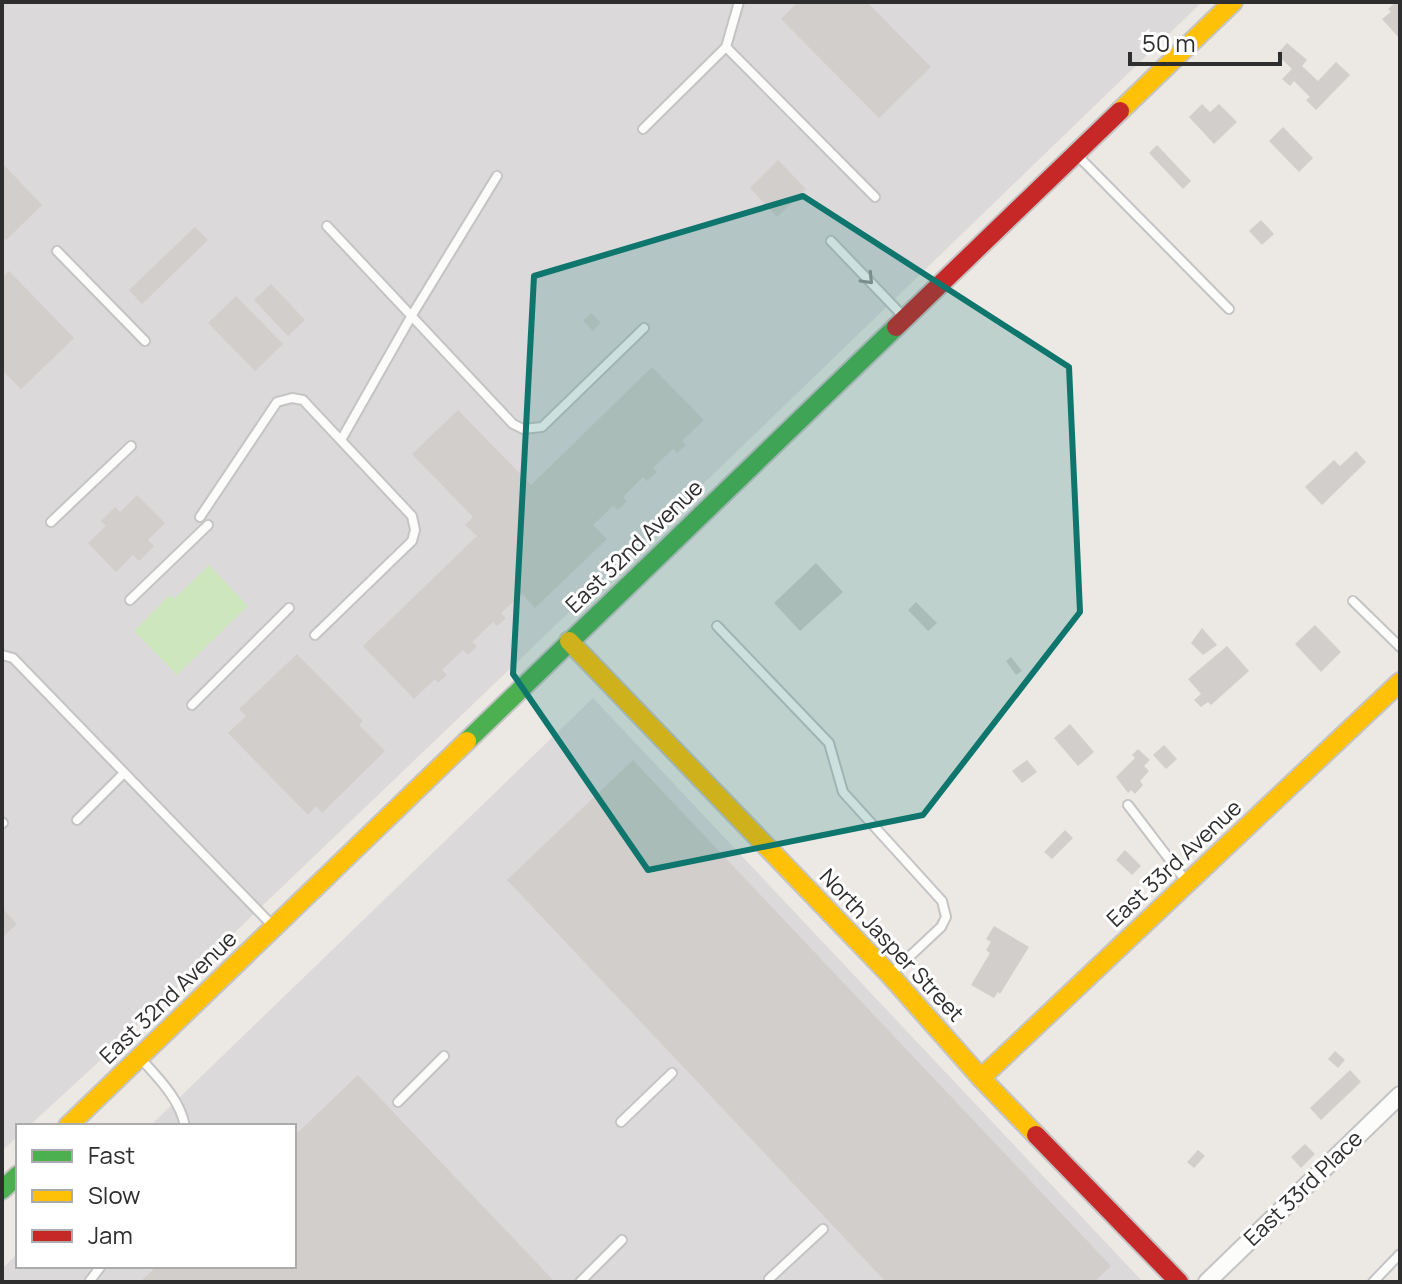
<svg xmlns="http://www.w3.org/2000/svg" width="1402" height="1284" font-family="Manrope,sans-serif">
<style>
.industrial{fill:#dcd9db}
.green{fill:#cee6be}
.building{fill:#d1cecb}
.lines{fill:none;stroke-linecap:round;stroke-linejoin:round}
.lane-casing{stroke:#c5c4c5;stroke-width:12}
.street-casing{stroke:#c5c4c5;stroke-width:20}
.fast-casing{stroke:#c5c4c5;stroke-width:22}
.slow-casing{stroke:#c5c4c5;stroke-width:22}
.jam-casing{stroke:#c5c4c5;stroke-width:22}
.lane{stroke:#fcfcfb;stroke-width:8}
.street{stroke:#fcfcfb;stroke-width:16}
.fast{stroke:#4caf50;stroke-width:18}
.slow{stroke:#ffc107;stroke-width:18}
.jam{stroke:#c62828;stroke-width:18}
.oneway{stroke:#959594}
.marked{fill:#0f766e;fill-opacity:0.2;stroke:#0f766e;stroke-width:6;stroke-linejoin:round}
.labels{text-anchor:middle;stroke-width:6;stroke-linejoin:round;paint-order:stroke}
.street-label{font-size:22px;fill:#2e2e2e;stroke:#fff}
</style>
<rect width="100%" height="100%" fill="#ece8e4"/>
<g class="industrial">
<polygon points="2,2 1202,2 728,460 116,1046 29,1126 18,1126 18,1136 2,1151"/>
<polygon points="593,698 1143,1282 2,1282 2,1269 18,1253 18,1266 294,1266 294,1126 150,1126"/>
</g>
<polygon class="green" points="209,565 248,606 177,675 134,631 169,595 174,599"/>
<g class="building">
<polygon points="798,2 867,2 931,67 879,118 781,19"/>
<polygon points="1396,2 1400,2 1400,39 1382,19 1391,12 1388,9"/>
<polygon points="1287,43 1307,60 1302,66 1318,81 1336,62 1350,75 1316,110 1306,100 1310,97 1294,81 1290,86 1282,79 1292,69 1277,54"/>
<polygon points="1202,104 1210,112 1219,104 1237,122 1214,144 1189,117"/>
<polygon points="1283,127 1313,158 1299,172 1269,141"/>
<polygon points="1157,145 1191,181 1183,189 1149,153"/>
<polygon points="778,160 806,189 777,217 750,188"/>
<polygon points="2,163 42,205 6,240 2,236"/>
<polygon points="1261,220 1274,234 1262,245 1249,231"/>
<polygon points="195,227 208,240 142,304 129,290"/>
<polygon points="9,271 74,338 21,389 2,370 2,278"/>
<polygon points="271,284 305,320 288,336 254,300"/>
<polygon points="236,296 283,344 255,371 208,323"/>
<polygon points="591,313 601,323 593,331 583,321"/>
<polygon points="652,367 704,420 682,441 686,445 677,453 673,449 653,468 657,472 647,481 643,477 623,497 627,501 618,510 613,506 593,525 607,539 535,608 522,594 501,613 506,618 497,626 493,622 472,642 477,646 468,655 463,650 442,670 447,675 438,683 435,679 414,699 363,646 477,536 465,525 473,517 412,454 458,410 531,485"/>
<polygon points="1356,451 1366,462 1322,505 1305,487 1334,460 1340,466"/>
<polygon points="137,495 165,523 148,540 154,546 139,561 133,555 116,572 88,543 106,526 101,521 115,507 120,512"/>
<polygon points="816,563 843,592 800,631 774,603"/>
<polygon points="916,602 937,623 928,631 908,610"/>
<polygon points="1315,625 1341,652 1321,672 1295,644"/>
<polygon points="1202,628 1217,645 1203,655 1191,643"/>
<polygon points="1227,646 1249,671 1211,705 1208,702 1201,707 1194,700 1201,694 1188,679"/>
<polygon points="297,654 363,721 359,725 385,751 322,813 316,806 308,815 228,733 246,716 239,709"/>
<polygon points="1011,657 1022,671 1016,675 1006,661"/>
<polygon points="1070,724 1094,752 1078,766 1054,738"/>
<polygon points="1164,745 1177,759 1166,769 1153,755"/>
<polygon points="1138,749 1150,760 1144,766 1149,771 1140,781 1143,785 1135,794 1131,790 1128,793 1116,777 1135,758 1132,755"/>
<polygon points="633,760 1111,1266 1094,1282 886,1282 507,880"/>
<polygon points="1027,760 1037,772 1022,783 1012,771"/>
<polygon points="1065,830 1073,838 1052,859 1044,852"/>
<polygon points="1125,850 1141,866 1132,875 1116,860"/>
<polygon points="2,908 17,924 2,938"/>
<polygon points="994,926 1029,947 1000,994 998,992 994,998 971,985 990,953 986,950 991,942 986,939"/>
<polygon points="1335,1051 1345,1060 1338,1068 1328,1059"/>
<polygon points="1350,1070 1361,1082 1321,1120 1310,1108"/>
<polygon points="358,1075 555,1282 140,1282 157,1266 294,1266 294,1136"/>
<polygon points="1305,1144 1315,1154 1301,1168 1291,1157"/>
<polygon points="1198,1150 1205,1156 1194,1168 1187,1162"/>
</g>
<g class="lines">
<g class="lane-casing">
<g id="lane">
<polyline points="726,47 875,197"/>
<polyline points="643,129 726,47 739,2"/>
<polyline points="1078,156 1229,309"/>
<polyline points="327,226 513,424 523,429 542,427 644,328"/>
<polyline points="831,241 902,315"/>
<polyline points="57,251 145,341"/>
<polyline points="341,440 412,315 497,176"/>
<polyline points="200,517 277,402 292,398 303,400 412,516 415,530 412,541 315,635"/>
<polyline points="51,522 131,446"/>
<polyline points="130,600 208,525"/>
<polyline points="1353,601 1400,647"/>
<polyline points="717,626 829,743 843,792 942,901 946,917 941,927 893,972"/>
<polyline points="2,655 13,658 271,924"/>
<polyline points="192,705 289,608"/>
<polyline points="1128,805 1186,881"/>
<polyline points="77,820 124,773"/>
<polyline points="2,822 3,823"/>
<path d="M 143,1061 C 160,1080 180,1100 185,1126"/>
<polyline points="398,1102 444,1056"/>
<polyline points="621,1122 672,1073"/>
<polyline points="769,1279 823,1229"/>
<polyline points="89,1282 101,1266"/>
<polyline points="580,1282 622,1240"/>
<polyline points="1373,1282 1400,1254"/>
</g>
</g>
<g class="street-casing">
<polyline id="street" points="1207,1282 1400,1095"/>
</g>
<g class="fast-casing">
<g id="fast">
<polyline points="467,741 896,327"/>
<polyline points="2,1190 18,1175"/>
</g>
</g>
<g class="slow-casing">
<g id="slow">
<polyline points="1120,111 1233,2"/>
<polyline points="569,641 890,975 981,1078 1036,1135"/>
<polyline points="981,1078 1400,682"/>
<polyline points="68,1126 467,741"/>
</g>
</g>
<g class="jam-casing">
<g id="jam">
<polyline points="896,327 1120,111"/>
<polyline points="1036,1135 1179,1282"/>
</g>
</g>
<use href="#lane" class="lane"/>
<use href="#street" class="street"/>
<use href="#fast" class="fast"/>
<use href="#slow" class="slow"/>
<use href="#jam" class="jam"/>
</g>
<defs><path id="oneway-chevron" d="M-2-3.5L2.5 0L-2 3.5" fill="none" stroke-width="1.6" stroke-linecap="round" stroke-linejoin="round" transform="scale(2)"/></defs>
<use class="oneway" href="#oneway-chevron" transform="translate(868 279) rotate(46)"/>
<path class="marked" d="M 803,196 L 1069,367 L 1080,612 L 923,815 L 648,870 L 513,674 L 534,276 Z"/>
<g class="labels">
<g class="street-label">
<text transform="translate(634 546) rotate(-44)" y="8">East 32nd Avenue</text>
<text transform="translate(1174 863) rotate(-43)" y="8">East 33rd Avenue</text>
<text transform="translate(892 945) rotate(47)" y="8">North Jasper Street</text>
<text transform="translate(168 997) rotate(-44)" y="8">East 32nd Avenue</text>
<text transform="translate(1303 1188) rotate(-44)" y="8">East 33rd Place</text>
</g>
</g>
<rect width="1402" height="1284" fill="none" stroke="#2e2e2e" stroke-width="8"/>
<rect x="16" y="1124" width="280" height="144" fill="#ffffff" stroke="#ababab" stroke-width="2"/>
<rect x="32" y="1150" width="40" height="12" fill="#4caf50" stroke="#ababab" stroke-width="2"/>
<text x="88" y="1164" font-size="24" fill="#2e2e2e">Fast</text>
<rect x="32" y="1190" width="40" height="12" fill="#ffc107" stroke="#ababab" stroke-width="2"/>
<text x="88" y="1204" font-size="24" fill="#2e2e2e">Slow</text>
<rect x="32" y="1230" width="40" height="12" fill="#c62828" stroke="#ababab" stroke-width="2"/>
<text x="88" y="1244" font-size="24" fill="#2e2e2e">Jam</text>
<path d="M1130 52v12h150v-12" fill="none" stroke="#2e2e2e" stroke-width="4"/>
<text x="1142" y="52" font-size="24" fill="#2e2e2e" stroke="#ffffff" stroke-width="6" paint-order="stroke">50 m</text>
</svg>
